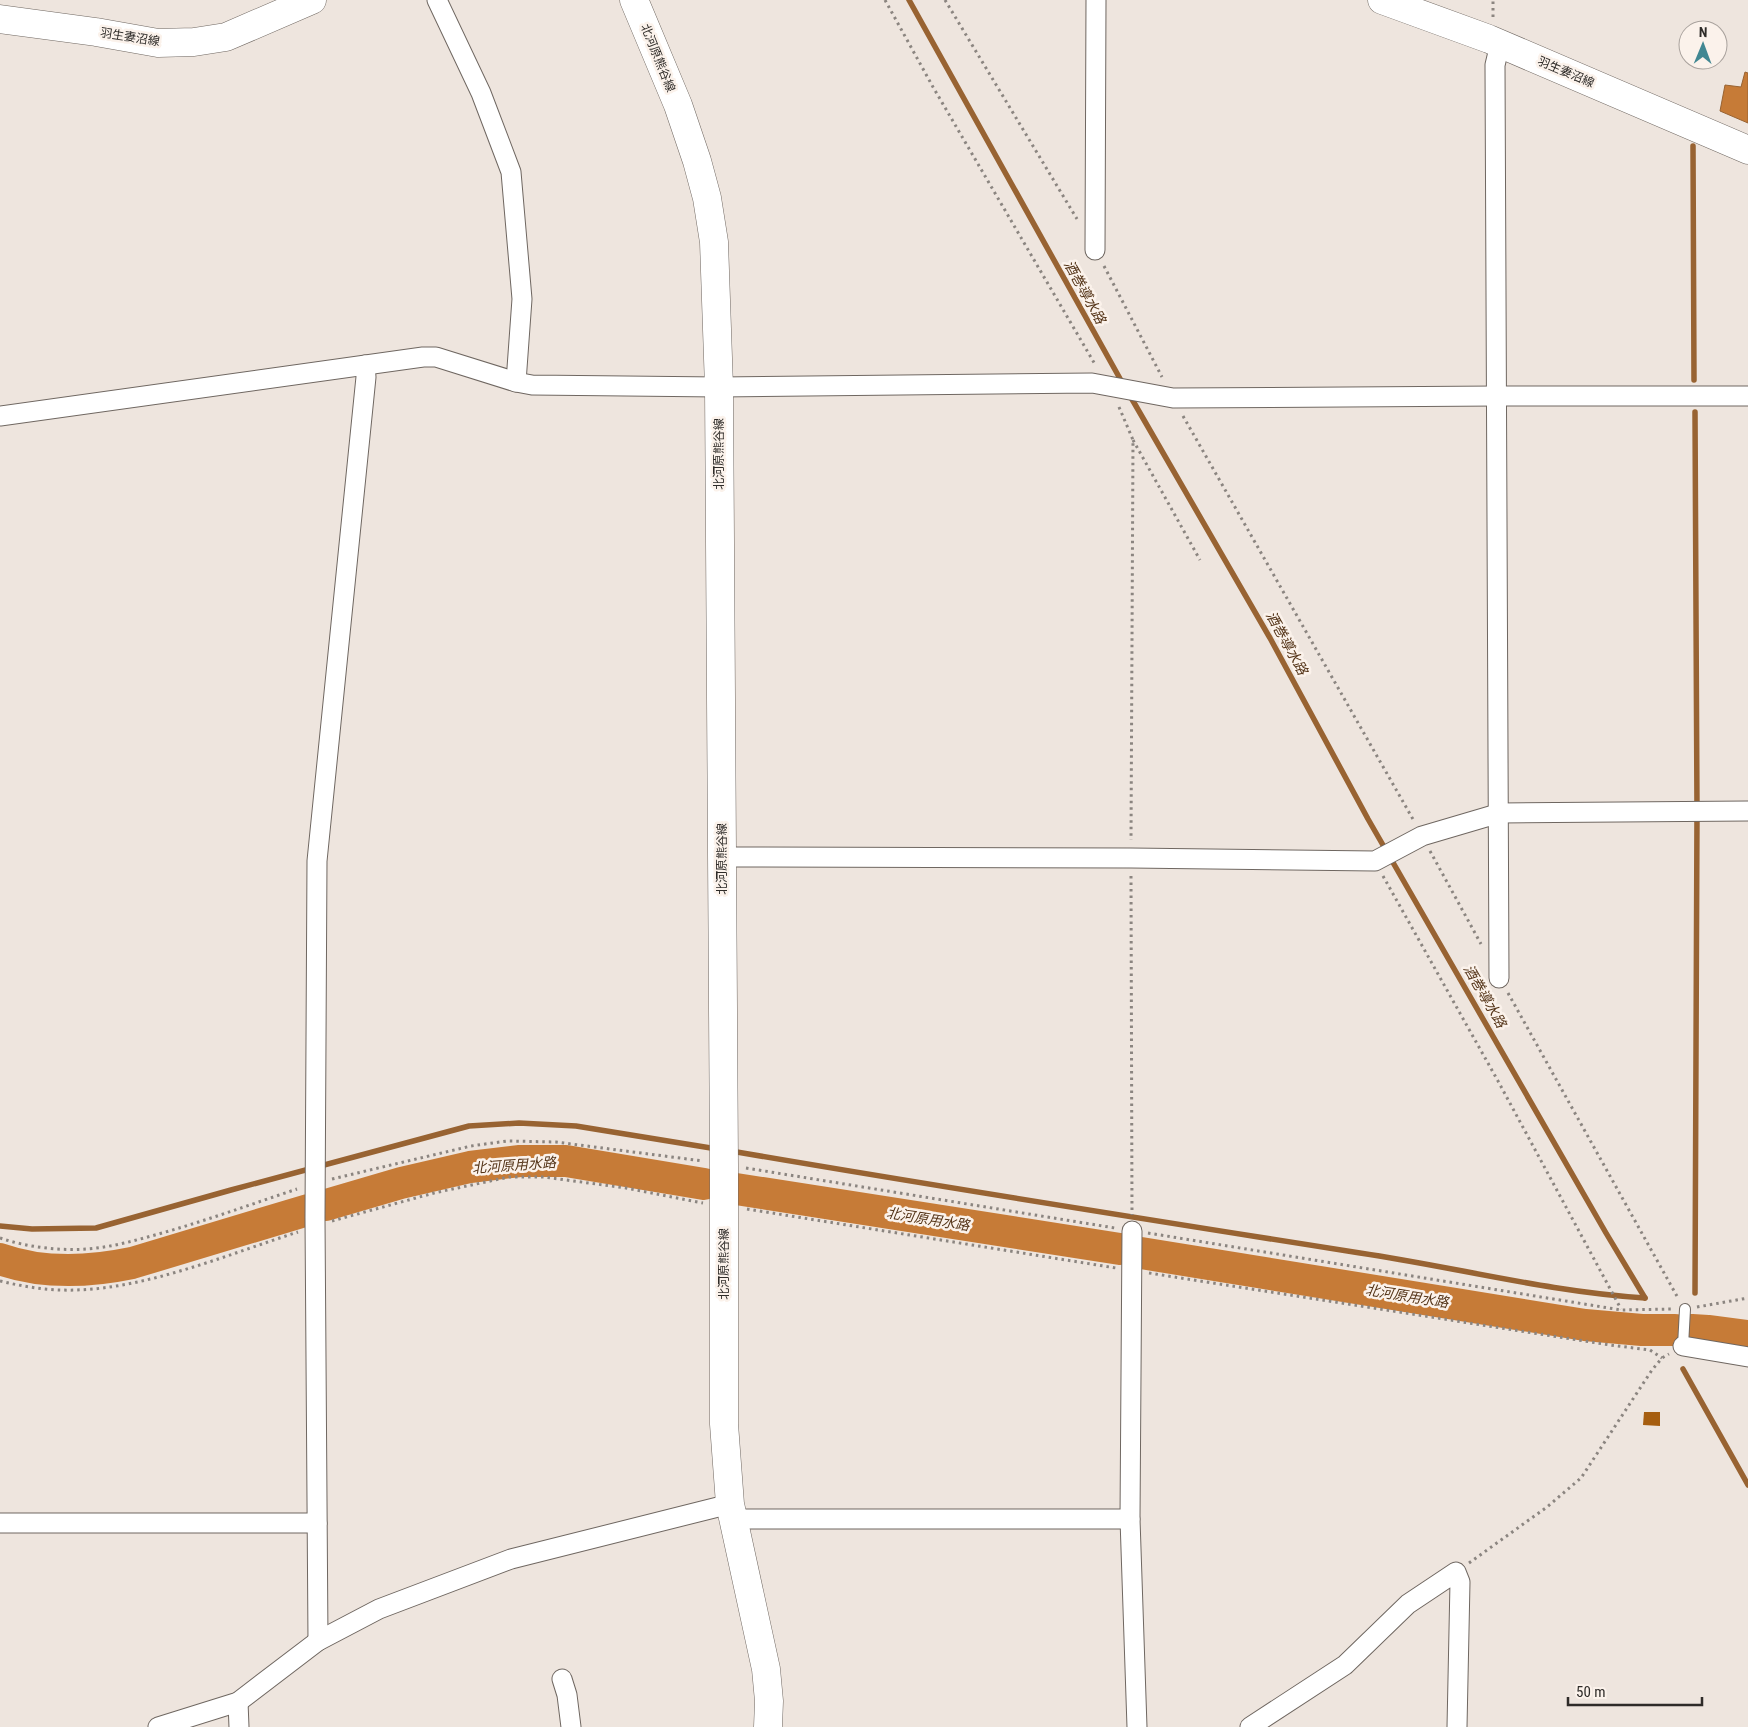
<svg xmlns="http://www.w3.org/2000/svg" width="1748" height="1727" font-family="'Roboto Condensed','Noto Sans JP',sans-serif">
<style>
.water{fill:#c67b37;stroke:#986332}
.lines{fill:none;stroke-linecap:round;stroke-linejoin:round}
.stream{stroke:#986332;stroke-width:5.5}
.river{stroke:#c67b37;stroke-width:32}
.building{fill:#a65e10}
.lane-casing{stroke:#6f6761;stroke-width:12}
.street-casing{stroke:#6f6761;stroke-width:21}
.secondary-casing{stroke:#6f6761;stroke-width:29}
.primary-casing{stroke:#6f6761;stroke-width:29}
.path{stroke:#8b8580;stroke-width:3;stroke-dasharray:2.5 4;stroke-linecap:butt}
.lane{stroke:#fff;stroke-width:10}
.street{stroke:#fff;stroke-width:19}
.secondary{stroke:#fff;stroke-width:28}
.primary{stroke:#fff;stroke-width:28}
.labels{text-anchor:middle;stroke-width:5;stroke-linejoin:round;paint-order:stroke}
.street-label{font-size:12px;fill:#2e2b28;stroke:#fbf2eb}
.water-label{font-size:14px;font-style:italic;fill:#553519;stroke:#fbf2eb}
</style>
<rect width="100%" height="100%" fill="#eee5de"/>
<polygon class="water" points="1745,72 1748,73 1748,123 1720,111 1725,85 1741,87"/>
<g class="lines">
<g class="stream">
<polyline points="909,0 1123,384"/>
<polyline points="1693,146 1694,380"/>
<polyline points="1129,394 1270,638 1368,819 1606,1233 1645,1298"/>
<polyline points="1695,412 1697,812 1695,1293"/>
<path d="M 731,1151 C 940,1187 1150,1220 1360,1253 C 1455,1267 1549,1292 1645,1298"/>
<polyline points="0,1226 32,1229 96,1228 231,1190 469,1126 519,1123 576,1126 717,1149"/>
<polyline points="1683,1369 1748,1485"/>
</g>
<g class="river">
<polyline points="736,1189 1120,1249"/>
<polyline points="326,1205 401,1183 470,1167 520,1161 566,1161 704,1184"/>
<polyline points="1141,1253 1585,1325 1642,1330 1675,1330"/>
<path d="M 0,1259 C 42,1274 89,1272 132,1263 L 308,1210"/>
<polyline points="1692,1330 1708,1331 1748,1336"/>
</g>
</g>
<polygon class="building" points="1644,1412 1660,1412 1660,1426 1643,1425"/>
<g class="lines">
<g class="lane-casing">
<polyline id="lane" points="1683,1346 1685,1309"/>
</g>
<g class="street-casing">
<g id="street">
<polyline points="437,0 481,93 511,172 522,299 516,382"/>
<polyline points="1095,250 1096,0"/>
<polyline points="0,416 423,357 436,357 516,382 532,385 719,387 1092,383 1173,398 1498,396 1748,396"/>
<polyline points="722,857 1131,858 1375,861 1422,836 1500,813 1748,811"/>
<polyline points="1499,978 1495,65 1500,44"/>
<polyline points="1132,1231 1130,1519 1137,1727"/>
<polyline points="1683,1346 1748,1357"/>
<polyline points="733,1519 1130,1519"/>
<polyline points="0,1523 317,1523"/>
<polyline points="318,1641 315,1218 317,861 366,377 365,365"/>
<polyline points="562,1679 567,1695 571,1727"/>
<polyline points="238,1702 239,1727"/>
<polyline points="158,1727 238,1702 318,1641 379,1609 511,1559 730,1504"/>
<polyline points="1250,1727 1345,1665 1408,1604 1456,1572 1460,1582 1457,1727"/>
</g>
</g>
<g class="secondary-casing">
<polyline id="secondary" points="634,0 678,105 697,161 707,198 714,242 719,387 724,1164 724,1424 730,1504 766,1669 769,1701 768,1727"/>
</g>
<g class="primary-casing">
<g id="primary">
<polyline points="1382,0 1489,39 1748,150"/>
<polyline points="0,19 96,32 158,43 194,42 226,37 312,0"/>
</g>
</g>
<g class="path">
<polyline points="885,0 933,87 1096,366"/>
<polyline points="945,0 1077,219"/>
<polyline points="1493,17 1493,0"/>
<polyline points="1104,266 1162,377"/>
<polyline points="1119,407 1133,440 1131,840"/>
<polyline points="1183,416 1414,821"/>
<polyline points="1133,440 1200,560"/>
<polyline points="1430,851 1481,944"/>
<polyline points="1131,876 1132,1215"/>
<polyline points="1383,876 1498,1081 1621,1309"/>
<polyline points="1508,993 1678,1298"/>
<polyline points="746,1168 1115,1228"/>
<polyline points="332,1179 471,1146 507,1141 556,1142 703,1161"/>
<polyline points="747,1209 1116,1268"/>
<polyline points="332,1221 434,1193 509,1177 544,1177 626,1188 703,1203"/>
<polyline points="1148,1233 1621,1310 1673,1309"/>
<path d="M 0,1238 C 27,1247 58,1251 87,1249 C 113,1247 137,1240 162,1233 C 208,1220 252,1204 297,1189"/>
<polyline points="1149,1273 1610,1345 1650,1350 1662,1358"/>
<path d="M 0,1281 C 25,1287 50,1291 76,1290 C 149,1288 229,1254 298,1232"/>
<polyline points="1697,1307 1748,1298"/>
<polyline points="1469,1563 1547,1507 1581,1478 1652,1370 1662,1358 1669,1354"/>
</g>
<use href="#lane" class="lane"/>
<use href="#street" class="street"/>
<use href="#secondary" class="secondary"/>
<use href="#primary" class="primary"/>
</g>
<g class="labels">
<g class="street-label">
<text transform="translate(130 37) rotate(9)" y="4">羽生妻沼線</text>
<text transform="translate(658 58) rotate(68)" y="4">北河原熊谷線</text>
<text transform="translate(1566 72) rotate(23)" y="4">羽生妻沼線</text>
<text transform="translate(719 454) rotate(-90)" y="4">北河原熊谷線</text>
<text transform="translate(722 859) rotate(-90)" y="4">北河原熊谷線</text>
<text transform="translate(724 1264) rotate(-90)" y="4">北河原熊谷線</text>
</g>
<g class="water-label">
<text transform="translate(1085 292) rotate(61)" y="5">酒巻導水路</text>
<text transform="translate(1287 643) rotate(61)" y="5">酒巻導水路</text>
<text transform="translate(1485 996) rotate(60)" y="5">酒巻導水路</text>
<text transform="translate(514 1165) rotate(-4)" y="5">北河原用水路</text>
<text transform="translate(928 1219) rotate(9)" y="5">北河原用水路</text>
<text transform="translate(1407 1296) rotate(9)" y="5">北河原用水路</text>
</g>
</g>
<g transform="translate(1703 45) rotate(1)"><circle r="24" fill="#fbf2eb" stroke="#a9a29d"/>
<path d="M0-4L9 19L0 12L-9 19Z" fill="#418792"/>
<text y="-8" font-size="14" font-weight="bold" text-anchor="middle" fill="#2e2b28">N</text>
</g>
<path d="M1568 1697v8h134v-8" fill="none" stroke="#2e2b28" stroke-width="2.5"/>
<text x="1576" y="1697" font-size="15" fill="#2e2b28" stroke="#fbf2eb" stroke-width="4" paint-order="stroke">50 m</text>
</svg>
